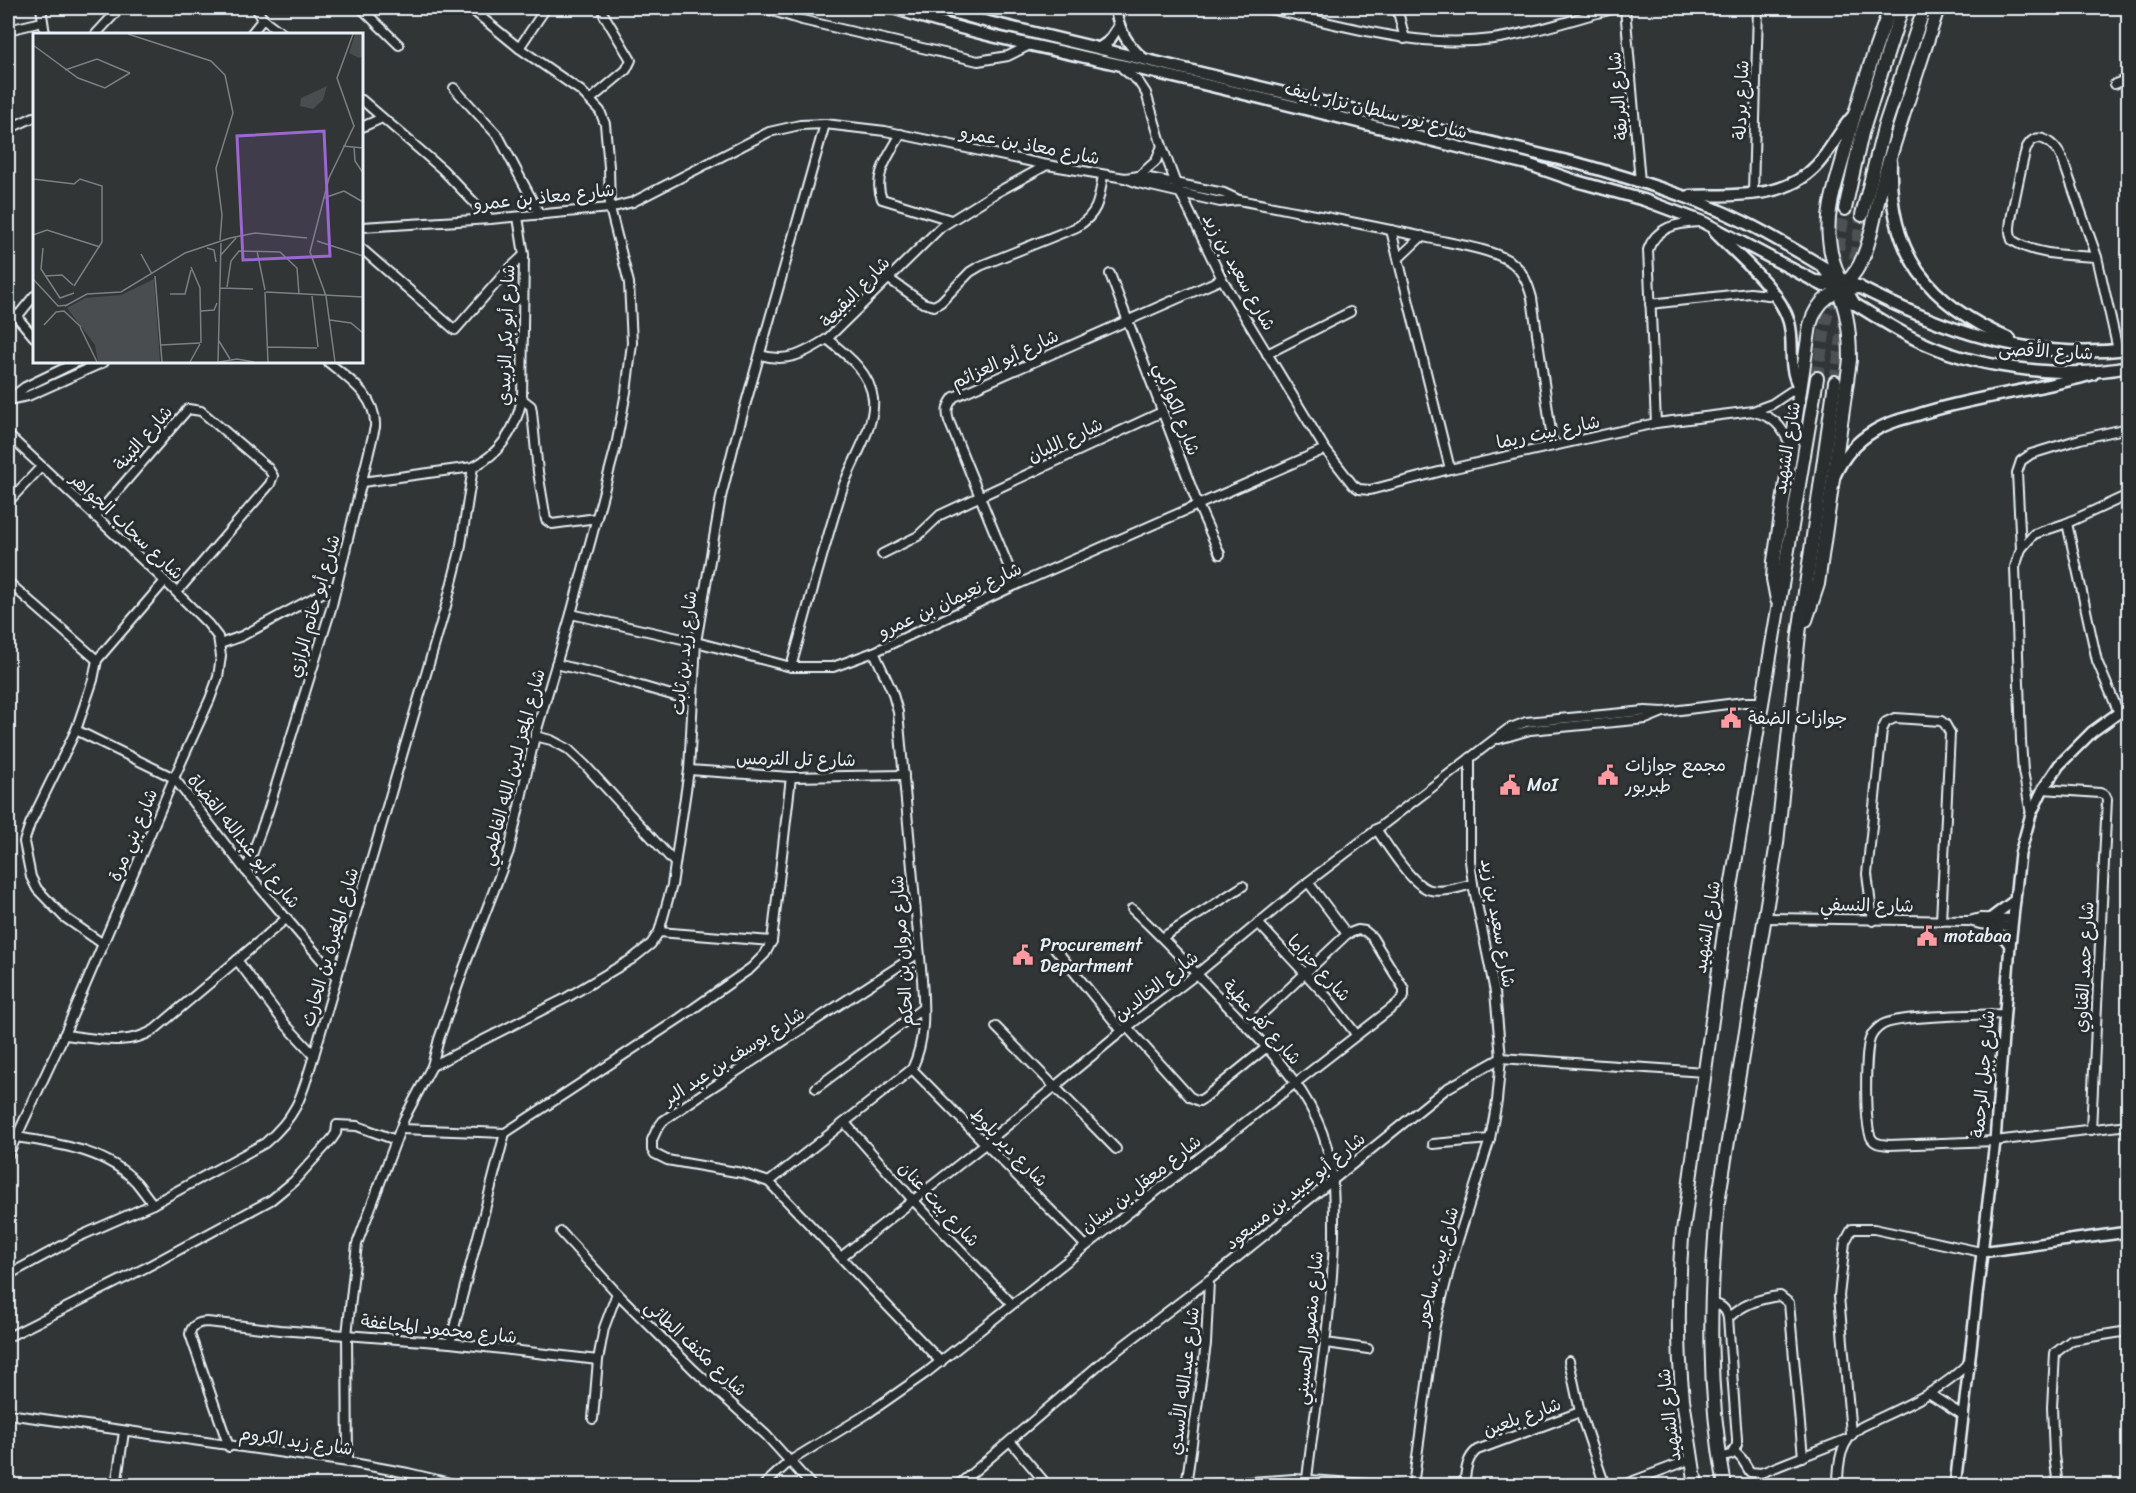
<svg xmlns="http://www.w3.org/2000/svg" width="2136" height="1493" font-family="Sriracha,'Playpen Sans Arabic',sans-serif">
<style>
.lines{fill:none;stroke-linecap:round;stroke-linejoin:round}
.trunk-tunnel{stroke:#4d5153;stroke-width:12;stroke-dasharray:12 6;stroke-linecap:butt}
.minor-casing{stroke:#e8f1f8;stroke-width:12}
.tertiary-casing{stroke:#e8f1f8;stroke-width:14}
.secondary-casing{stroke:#e8f1f8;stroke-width:15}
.trunk-casing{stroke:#e8f1f8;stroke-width:16}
.minor{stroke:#2a2d2e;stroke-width:8}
.tertiary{stroke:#2a2d2e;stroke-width:9}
.secondary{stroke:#2a2d2e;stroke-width:10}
.trunk{stroke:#2a2d2e;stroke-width:12}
.labels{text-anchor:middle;stroke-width:6;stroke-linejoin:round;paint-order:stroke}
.street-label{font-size:18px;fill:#e8f1f8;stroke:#2a2d2e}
.poi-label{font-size:18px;fill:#e8f1f8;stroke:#2a2d2e;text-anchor:start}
.inset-road{fill:none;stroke:#7b8084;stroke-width:1.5}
.view{fill:#9c67d0;fill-opacity:0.15;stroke:#9c67d0;stroke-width:3}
.inset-edge{fill:none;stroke:#e8f1f8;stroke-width:3}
</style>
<rect width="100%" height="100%" fill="#323536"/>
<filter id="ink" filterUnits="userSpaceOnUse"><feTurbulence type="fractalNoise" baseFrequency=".0167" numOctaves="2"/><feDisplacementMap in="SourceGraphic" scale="12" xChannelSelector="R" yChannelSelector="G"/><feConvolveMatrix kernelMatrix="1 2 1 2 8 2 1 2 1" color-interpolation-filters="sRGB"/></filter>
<g filter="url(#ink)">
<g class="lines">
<g class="trunk-tunnel">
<polyline points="1835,267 1845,209"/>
<polyline points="1852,277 1862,215"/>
<polyline points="1817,378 1831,290"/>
<polyline points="1835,382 1845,318"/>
</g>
<g class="minor-casing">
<g id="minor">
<polyline points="41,8 45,34"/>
<polyline points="256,8 263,19 283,34"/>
<polyline points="361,8 399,45"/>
<polyline points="763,8 802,20 978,61 1008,56 1030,45"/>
<path d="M 1263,8 C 1339,23 1414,50 1493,39 C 1536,33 1575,18 1617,8"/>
<polyline points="1397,8 1405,39"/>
<polyline points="1625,8 1640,182"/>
<polyline points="8,30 42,22"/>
<polyline points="96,34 120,8"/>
<polyline points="251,34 263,19"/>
<polyline points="519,48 546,8"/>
<polyline points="1120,64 1123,69 1138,81 1146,93 1162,146 1176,184 1222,279 1325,449 1353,485 1359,489 1370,490 1450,469 1656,423 1753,411 1772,404 1799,386"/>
<polyline points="2115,84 2128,79"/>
<polyline points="454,88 499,137 540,215"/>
<polyline points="362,100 442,169 490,219"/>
<polyline points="590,100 626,70 631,60 604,15"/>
<polyline points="362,127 382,118"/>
<polyline points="8,129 34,117"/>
<path d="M 901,134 C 890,154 872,176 882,199 L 951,220"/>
<polyline points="1139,176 1156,161 1162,146"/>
<polyline points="1125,178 1139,176 1224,193 1239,200"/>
<polyline points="1753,193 1758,8"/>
<path d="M 362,227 L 490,219 L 610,208 L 633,202 L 769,132 L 800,125 L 825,124 L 885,131 L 1047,165 L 1125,178 L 1138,183 L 1220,202 L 1239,200 C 1304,213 1369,225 1433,239 C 1456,244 1489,249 1508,260 C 1522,268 1528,283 1532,298 L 1553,446"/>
<polyline points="1391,230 1450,469"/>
<polyline points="362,249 455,330 505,273 524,255"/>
<path d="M 2097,257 C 2069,255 2036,256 2012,240 C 2011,237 2010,234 2010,231 C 2009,223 2024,153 2027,147 C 2038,127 2056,146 2062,158 L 2097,257 L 2118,350"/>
<polyline points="1399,258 1422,236"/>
<polyline points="1110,274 1198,505 1220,554"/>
<path d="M 889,279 L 923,303 L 934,306 L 941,302 L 970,272 L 980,266 L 1077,227 C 1099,213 1099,199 1103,175"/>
<polyline points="1650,304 1750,293 1777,296"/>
<polyline points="8,310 17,317 34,337"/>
<polyline points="17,317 34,296"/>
<polyline points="1267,354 1350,312"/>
<path d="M 760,355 C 788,363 803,354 827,339"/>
<polyline points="12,397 25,387 77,362"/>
<polyline points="522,399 531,406 532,412 538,472 546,520 552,524 597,518"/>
<polyline points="8,400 28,396 104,362"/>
<path d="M 1754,412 C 1774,417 1781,425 1790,444"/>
<path d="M 1656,423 L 1648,250 C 1656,227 1677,223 1699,222"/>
<polyline points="8,435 165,581 208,624 218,637 221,656 218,677 210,699 174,778 64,1035 8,1155"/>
<path d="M 362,482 L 473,467 C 501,453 516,428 522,399 L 524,255 L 518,217"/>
<polyline points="8,502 41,467"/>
<polyline points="95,517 188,409 201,411 268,468 273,476 270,484 177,592"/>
<polyline points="2067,523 2097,661 2119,713"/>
<polyline points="2021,549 2017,473 2021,461 2031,454 2080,439 2128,428"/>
<polyline points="882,554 918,536 940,515 1162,412"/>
<polyline points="8,582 97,660"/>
<path d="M 1016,585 L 949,421 C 946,411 947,406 954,397 L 1222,279"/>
<polyline points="571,614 696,642 791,667 833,667 874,652 1016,585 1325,449"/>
<polyline points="220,644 242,636 337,585"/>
<polyline points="556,664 610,677 692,701"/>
<path d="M 791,667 C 808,608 823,549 842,490 C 850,464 876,427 873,399 C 870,372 847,355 827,339 L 941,227 L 994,194 L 1047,165"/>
<polyline points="76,730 174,778 246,871 337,978"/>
<polyline points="535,736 551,740 568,749 585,765 675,863"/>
<polyline points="1499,739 1530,730 1646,719 1663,712"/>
<polyline points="689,770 791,777 904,775"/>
<polyline points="2043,789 2100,793 2105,795 2107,799 2091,1130"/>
<polyline points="2031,814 2023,771 2021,741 2015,567 2021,549 2034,534 2067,523 2128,495"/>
<path d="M 1376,829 C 1387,844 1413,888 1431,890 C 1444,893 1460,887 1473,884"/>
<path d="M 246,871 L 268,811 L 331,609 L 375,427 C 377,397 349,379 328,362"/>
<polyline points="1308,882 1347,934"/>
<path d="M 1132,909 C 1169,943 1202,980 1237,1016 C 1268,1048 1298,1079 1317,1120 C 1335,1158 1334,1194 1334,1235 C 1332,1318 1316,1398 1307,1479"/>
<polyline points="1765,918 1969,921 1980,918 2013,919"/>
<polyline points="1873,921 1867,874 1882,730 1886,722 1895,718 1941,721 1945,724 1950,733 1941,921"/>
<polyline points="1969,921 1980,924 2012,927"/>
<polyline points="1259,924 1328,998 1356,1034"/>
<polyline points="659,932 772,941"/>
<polyline points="1163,937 1243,886"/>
<polyline points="103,944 64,917 37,889 31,877 24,842 30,824 76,730 93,680 97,660 165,581"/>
<polyline points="1053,946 1122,1031"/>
<polyline points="919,953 702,1094 663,1121 657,1129 652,1140 652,1150 655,1154 667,1160 742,1173 769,1182 941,1362"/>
<polyline points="237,960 286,1025 314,1055"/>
<path d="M 2005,1014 C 1981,1015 1898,1015 1882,1025 C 1876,1029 1872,1033 1870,1039 C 1865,1052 1864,1130 1872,1139 C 1876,1145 1883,1144 1889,1145 L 1995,1141 L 2128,1125"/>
<polyline points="996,1027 1116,1149"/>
<polyline points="1127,1027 1190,1097 1199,1101 1204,1098 1267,1047"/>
<path d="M 64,1035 C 95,1038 126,1047 154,1030 L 287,918"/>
<polyline points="432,1066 566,998 632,959 651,944 659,932 672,885 689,770 696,642 721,497 734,445 825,124"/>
<polyline points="912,1069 1086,1246"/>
<polyline points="816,1088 923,1008"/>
<polyline points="845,1123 913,1200 1012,1304"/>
<polyline points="401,1129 505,1133 680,1018 751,968 765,954 772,941 791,777"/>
<path d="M 16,1137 C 57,1144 105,1149 136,1182 C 142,1189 147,1197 153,1204"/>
<polyline points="1433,1144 1490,1139"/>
<path d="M 769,1182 L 912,1069 C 926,1039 924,1011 922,979 L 898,712 L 892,691 L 874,652"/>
<polyline points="561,1232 617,1293 694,1370 766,1435 812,1486"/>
<polyline points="841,1257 985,1144 1122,1031 1198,973 1308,882 1508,729 1526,722 1645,711 1664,712 1744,702 1763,702"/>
<path d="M 8,1275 L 78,1237 L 153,1204 L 265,1143 C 298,1115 302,1095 314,1055 L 446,606 L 460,551 L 473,467"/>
<path d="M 1711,1303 C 1721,1305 1726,1308 1728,1318 L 1737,1439 L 1737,1445 L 1731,1455 L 1720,1458"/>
<path d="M 1728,1318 C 1742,1305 1760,1298 1780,1296 L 1789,1303 L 1803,1457"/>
<polyline points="8,1337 145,1268 271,1200 294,1181 332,1139 336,1133 337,1125 357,1126 396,1140"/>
<polyline points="450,1343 505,1133"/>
<polyline points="1326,1343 1368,1349"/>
<polyline points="1569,1361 1580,1412 1605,1486"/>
<polyline points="1930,1394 1964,1416"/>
<polyline points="8,1414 348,1462 408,1473 463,1486"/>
<polyline points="593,1419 598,1360"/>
<polyline points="1851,1434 1839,1296 1845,1242 1852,1229 1874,1229 1981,1252"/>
<polyline points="1010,1441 1048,1486"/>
<path d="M 229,1447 L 190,1334 C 191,1325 199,1322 207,1322 L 280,1330 L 450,1343 L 598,1360 L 604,1328 L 617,1293"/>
<polyline points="1734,1451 1742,1459 1750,1472 1761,1473 1847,1439"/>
<polyline points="348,1462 347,1335 357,1244 404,1119 432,1066 439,1039 464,968 509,851 535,736 571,614 616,446 626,392 632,343 629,283 610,208 609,167 605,124 600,111 581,91 519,48 470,8"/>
<polyline points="116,1486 124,1432"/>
<polyline points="763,1486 790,1461 867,1414 926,1373 1086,1246 1397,1004 1404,996 1404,989 1372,937 1365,931 1358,930 1347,934 1248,1027"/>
<polyline points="957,1486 1102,1362 1209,1280 1446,1089 1501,1058 1704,1072"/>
<polyline points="1186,1486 1206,1344 1209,1280"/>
<polyline points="1193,1486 1294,1479 1399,1486"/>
<polyline points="1413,1486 1435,1325 1451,1262 1490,1139 1497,1101 1501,1058 1495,992 1473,884 1470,861 1470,758"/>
<path d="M 1464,1486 C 1466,1471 1466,1459 1477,1450 L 1580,1412"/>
<polyline points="1620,1486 1692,1459"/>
<path d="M 1838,1486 C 1838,1462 1840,1441 1861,1427 C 1899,1408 1939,1394 1969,1362"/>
<polyline points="2058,1486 2054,1455 2052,1407 2055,1353 2072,1340 2128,1331"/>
</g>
</g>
<g class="tertiary-casing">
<g id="tertiary">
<path d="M 1115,8 C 1119,29 1126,44 1144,59"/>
<polyline points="1099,48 1109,41 1119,26"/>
<polyline points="1991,918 2015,900"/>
<polyline points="1989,925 2003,936 2010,945"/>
<polyline points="1981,1252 2128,1232"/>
<polyline points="1955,1486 1995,1141 2010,945 2020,854 2031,814 2043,789 2059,765 2092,732 2128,706"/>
</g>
</g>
<g class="secondary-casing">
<g id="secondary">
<path d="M 893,8 C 980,37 1072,53 1161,74 C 1284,103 1405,134 1527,164 L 1576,181 L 1644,200 L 1703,222 L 1824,286"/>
<path d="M 938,8 L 980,20 L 1580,164 C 1635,180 1692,196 1744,222 C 1775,237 1803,255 1832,272"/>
<path d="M 1891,162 C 1888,254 1928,304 2010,339"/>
<path d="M 1689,196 C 1733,194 1784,201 1817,165 C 1831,150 1839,131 1853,116"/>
<path d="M 1715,232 C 1739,257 1780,290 1789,322 C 1795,343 1787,367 1799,386"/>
<path d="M 1853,284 C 1942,330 2027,361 2128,349"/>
<path d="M 1848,300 C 1874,315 1899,333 1928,345 C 1982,369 2071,379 2128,367"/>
<path d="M 1835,475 C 1843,457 1857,441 1874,431 C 1887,423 1902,419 1917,415 C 1975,396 2035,391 2093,374"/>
</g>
</g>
<g class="trunk-casing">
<g id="trunk">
<polyline points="1845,209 1862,133 1902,8"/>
<polyline points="1862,215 1884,128 1924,8"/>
<path d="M 1817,282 C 1829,283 1843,287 1852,276 C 1871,254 1875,207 1884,177 C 1901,120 1920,64 1938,8"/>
<path d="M 1853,303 C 1841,283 1831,263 1829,239 C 1826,213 1835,187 1842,162 C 1855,109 1871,59 1890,8"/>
<path d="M 1777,600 L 1773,579 L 1774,561 L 1810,325 C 1817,300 1833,289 1859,287"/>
<path d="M 1806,620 L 1818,584 L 1850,360 C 1850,328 1846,294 1825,269"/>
<path d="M 1696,1486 C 1692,1457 1687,1428 1683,1399 C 1677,1345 1678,1291 1682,1238 L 1727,911 L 1817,378"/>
<path d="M 1725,1486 C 1707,1390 1709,1298 1718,1202 L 1777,843 L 1799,634 L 1835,382"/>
</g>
</g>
<use href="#minor" class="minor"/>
<use href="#tertiary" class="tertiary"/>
<use href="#secondary" class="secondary"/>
<use href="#trunk" class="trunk"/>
</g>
</g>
<defs>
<g id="civic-bare" transform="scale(1.62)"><path d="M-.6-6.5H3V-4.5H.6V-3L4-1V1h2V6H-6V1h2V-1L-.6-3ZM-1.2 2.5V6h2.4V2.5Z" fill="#ff9aa2" stroke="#2a2d2e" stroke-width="2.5" paint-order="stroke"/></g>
</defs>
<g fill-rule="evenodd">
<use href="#civic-bare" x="1731" y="718"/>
<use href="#civic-bare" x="1608" y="775"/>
<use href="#civic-bare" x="1510" y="785"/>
<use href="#civic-bare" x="1927" y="936"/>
<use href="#civic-bare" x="1023" y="955"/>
</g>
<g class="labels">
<g class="street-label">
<text transform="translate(1618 96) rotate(-95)" y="6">شارع البريقة</text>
<text transform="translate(1741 100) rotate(-88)" y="6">شارع بردلة</text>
<text transform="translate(1376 110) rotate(14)" y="6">شارع نور سلطان نزار باييف</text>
<text transform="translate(1030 145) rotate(11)" y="6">شارع معاذ بن عمرو</text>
<text transform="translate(544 197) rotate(-6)" y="6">شارع معاذ بن عمرو</text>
<text transform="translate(1239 272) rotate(61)" y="6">شارع سعيد بن زيد</text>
<text transform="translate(855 292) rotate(-46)" y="6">شارع البقيعة</text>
<text transform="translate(506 335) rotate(-88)" y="6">شارع أبو بكر الزبيدي</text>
<text transform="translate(2046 351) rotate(3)" y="6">شارع الأقصى</text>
<text transform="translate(1005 359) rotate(-25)" y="6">شارع أبو العزائم</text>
<text transform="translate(1177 409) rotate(69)" y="6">شارع الكواكبي</text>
<text transform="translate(1548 432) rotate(-12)" y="6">شارع بيت ريما</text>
<text transform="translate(143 438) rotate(-49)" y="6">شارع التينة</text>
<text transform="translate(1065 440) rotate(-25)" y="6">شارع اللبان</text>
<text transform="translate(1787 448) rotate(-81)" y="6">شارع الشهيد</text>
<text transform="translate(127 526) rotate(43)" y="6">شارع سحاب الجواهر</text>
<text transform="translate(950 600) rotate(-25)" y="6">شارع نعيمان بن عمرو</text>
<text transform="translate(314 606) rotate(-74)" y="6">شارع أبو حاتم الرازي</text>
<text transform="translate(684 653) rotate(-84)" y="6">شارع زيد بن ثابت</text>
<text transform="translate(796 759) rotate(1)" y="6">شارع تل الترمس</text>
<text transform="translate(513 767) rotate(-75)" y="6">شارع المعز لدين الله الفاطمي</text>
<text transform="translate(133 835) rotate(-67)" y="6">شارع بني مرة</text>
<text transform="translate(244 841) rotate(51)" y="6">شارع أبو عبدالله القضاة</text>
<text transform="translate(1867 905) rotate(1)" y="6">شارع النسفي</text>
<text transform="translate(1498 923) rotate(80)" y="6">شارع سعيد بن زيد</text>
<text transform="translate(1707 927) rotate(-81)" y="6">شارع الشهيد</text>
<text transform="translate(330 947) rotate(-74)" y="6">شارع المغيرة بن الحارث</text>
<text transform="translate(902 951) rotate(-94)" y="6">شارع مروان بن الحكم</text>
<text transform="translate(2084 967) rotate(-87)" y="6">شارع حمد القناوي</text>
<text transform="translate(1319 968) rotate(47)" y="6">شارع حزاما</text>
<text transform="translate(1156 986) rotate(-38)" y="6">شارع الخالدين</text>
<text transform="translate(1262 1022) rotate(48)" y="6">شارع كفر عطية</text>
<text transform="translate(734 1056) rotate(-33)" y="6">شارع يوسف بن عبد البر</text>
<text transform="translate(1983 1074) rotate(-85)" y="6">شارع جبل الرحمة</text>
<text transform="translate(1009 1147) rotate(46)" y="6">شارع دير بلوط</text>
<text transform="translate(1141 1184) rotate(-38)" y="6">شارع معقل بن سنان</text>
<text transform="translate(1295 1191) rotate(-39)" y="6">شارع أبو عبيد بن مسعود</text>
<text transform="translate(939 1204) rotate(47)" y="6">شارع بيت عنان</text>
<text transform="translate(1437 1266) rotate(-75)" y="6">شارع بيت ساحور</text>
<text transform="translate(1309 1328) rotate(-84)" y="6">شارع منصور الحسيني</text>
<text transform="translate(439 1329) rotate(6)" y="6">شارع محمود المجاغفة</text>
<text transform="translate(696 1348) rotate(43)" y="6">شارع مكنف الطائي</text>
<text transform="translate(1184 1381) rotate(-83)" y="6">شارع عبدالله الأسدي</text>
<text transform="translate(1669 1415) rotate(-97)" y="6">شارع الشهيد</text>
<text transform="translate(1522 1417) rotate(-20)" y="6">شارع بلعين</text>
<text transform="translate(296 1441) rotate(8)" y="6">شارع زيد الكروم</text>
</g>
<g class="poi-label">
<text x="1748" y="724">جوازات الضفة</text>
<text x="1625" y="771">مجمع جوازات<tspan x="1625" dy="21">طبربور</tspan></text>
<text x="1527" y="791">MoI</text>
<text x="1944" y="942">motabaa</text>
<text x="1040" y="951">Procurement<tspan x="1040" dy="21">Department</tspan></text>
</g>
</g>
<g transform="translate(33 33)">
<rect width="330" height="330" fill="#323536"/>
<path d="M 322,1 L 330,1 L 330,23 L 326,25 L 316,20 ZM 294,53 L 290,67 L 280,76 L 267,73 L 268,65 Z" fill="#494d4f"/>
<path d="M 121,246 L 127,329 L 65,329 L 62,312 L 34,275 L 52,265 L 88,262 Z" fill="#494d4f"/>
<path d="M58 281a8 8 0 1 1 16 0a8 8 0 1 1-16 0Z" fill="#494d4f"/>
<path class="inset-road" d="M 95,1 L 178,28 L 192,42 L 200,80 L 183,135 L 189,182 L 187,207M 0,12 L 45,45 L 72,55 L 97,40M 32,37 L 64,26 L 97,40M 310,113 L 330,115M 321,114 L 322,128 L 330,140M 0,146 L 41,151 L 47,146 L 69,153 L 69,209 L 41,253M 311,158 L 330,169M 291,165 L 311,158M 0,202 L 14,197 L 67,214M 284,208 L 330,223M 10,215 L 8,236 L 27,265 L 41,260M 174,215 L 181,217 L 183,229M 224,218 L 232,257M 108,221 L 119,241M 187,223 L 203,205M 158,234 L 167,255 L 168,310M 12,243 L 29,242 L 40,252M 122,243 L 129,329M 0,246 L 16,263M 194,254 L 198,228 L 206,218 L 247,219 L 264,235 L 266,261M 187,255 L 220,256M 232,259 L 235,329M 233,259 L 330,264M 137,261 L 152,261 L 158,237M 15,262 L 25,273 L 35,272M 279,263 L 285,314M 32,273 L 54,261 L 88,259 L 152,220 L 197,205 L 222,200 L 274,205M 168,278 L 181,277 L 184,270M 297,287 L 318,290 L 330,300M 11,292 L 23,279 L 31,278 L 48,294M 47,294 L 64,329M 186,308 L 197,326M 128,312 L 167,310M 235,314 L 284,315M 157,329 L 167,311M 185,329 L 188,210M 186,329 L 204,326 L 221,329M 302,329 L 293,263 L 277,219 L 296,145 L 321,93 L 304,45 L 320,1"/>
<path class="view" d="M 291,98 L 297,223 L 210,227 L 204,103 Z"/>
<rect width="330" height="330" class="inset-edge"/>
</g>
<rect width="2136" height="1493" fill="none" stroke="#2a2d2e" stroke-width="30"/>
<rect x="15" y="15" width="2106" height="1463" fill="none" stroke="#e8f1f8" stroke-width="2" filter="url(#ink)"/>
</svg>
